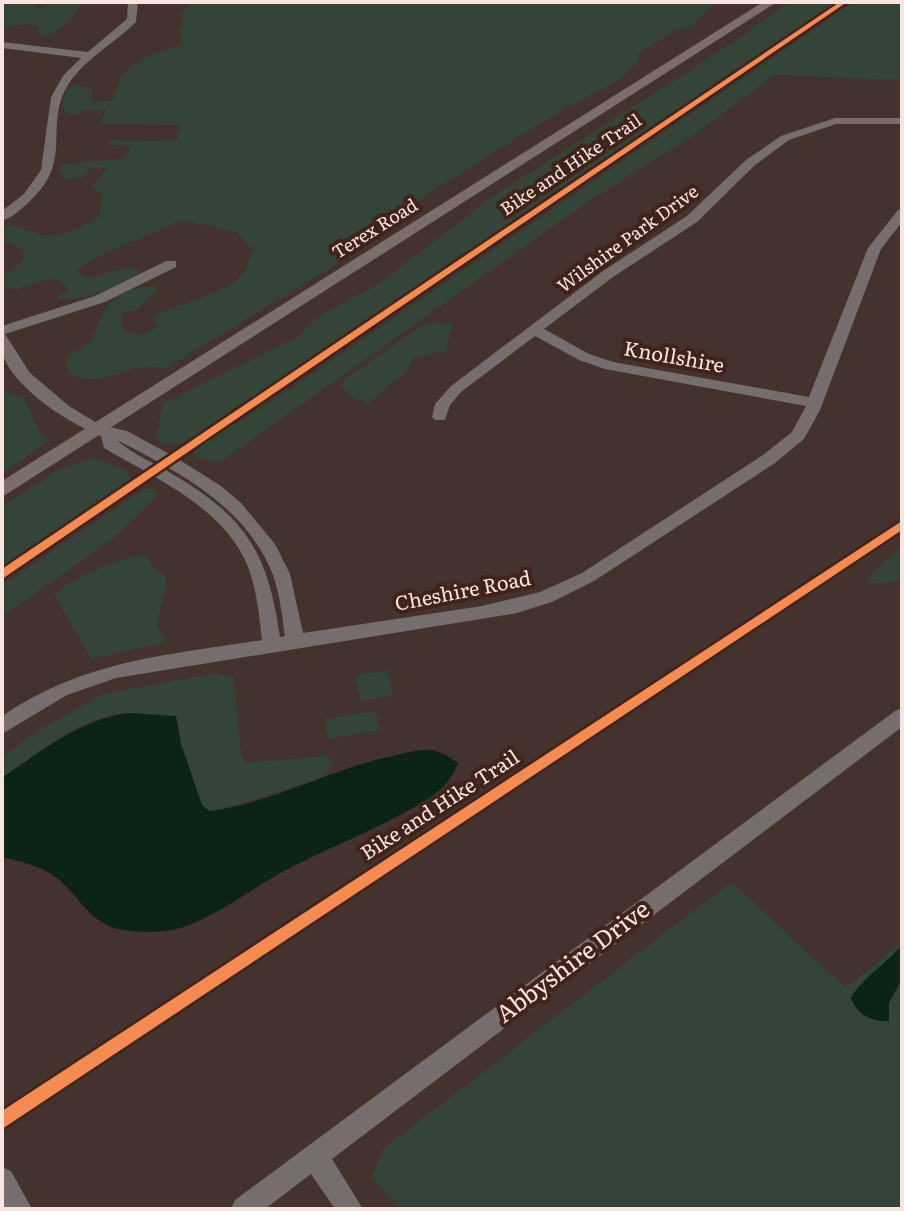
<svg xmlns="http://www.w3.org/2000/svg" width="904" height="1211" font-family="Literata,serif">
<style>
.green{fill:#344438}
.water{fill:#0b2416}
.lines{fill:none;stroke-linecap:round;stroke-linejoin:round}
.minor{fill:#766e6c;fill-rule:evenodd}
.major{fill:#7a6e6a;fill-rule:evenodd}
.cycleway-casing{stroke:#40231b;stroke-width:5}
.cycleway{fill:#f68b52;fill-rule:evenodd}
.labels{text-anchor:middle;stroke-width:8;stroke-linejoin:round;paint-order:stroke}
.far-street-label{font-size:18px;fill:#f9e5e0;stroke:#40231b}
.street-label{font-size:20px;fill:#f9e5e0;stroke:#40231b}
.near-street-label{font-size:24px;fill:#f9e5e0;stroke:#40231b}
</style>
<rect width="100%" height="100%" fill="#43322d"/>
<g class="green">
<path d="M 2,2 L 30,2 L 39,8 L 54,2 L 82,2 C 76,15 60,33 43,37 L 38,32 L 38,27 L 29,24 L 7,27 L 2,37 Z"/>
<path d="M 190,2 L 716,2 L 692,26 L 675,30 L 639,53 L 638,62 L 613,84 L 566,108 L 438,187 L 327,270 L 165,369 C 134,359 116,382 87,379 C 81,378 74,376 67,374 L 67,356 L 92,342 C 101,309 116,287 153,286 L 158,291 L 136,310 L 121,313 L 123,330 L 141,335 L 159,326 L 153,321 L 154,315 C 176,305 226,294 242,275 C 247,269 249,257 253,250 L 237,232 L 182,220 L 95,258 L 76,271 L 89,278 L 132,266 L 140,273 C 115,288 89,299 60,300 L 56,296 L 67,292 L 67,286 L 52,278 L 17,289 L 2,288 L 2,275 L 22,263 L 24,251 L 9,243 L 2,244 L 2,226 C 18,225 24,230 39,234 C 61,240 80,228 99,217 L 102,195 L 91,188 L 108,168 L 89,168 L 86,176 L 66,180 L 58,172 L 62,164 L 121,159 L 130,152 L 131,146 L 108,145 L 109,140 L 177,141 L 181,125 L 100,124 L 106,110 L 82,110 L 77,115 L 66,113 L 61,105 L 68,88 L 78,84 L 92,89 L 92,102 L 114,100 C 116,64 154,53 183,44 L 179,29 L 183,20 L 182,13 Z"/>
<polygon points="789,2 838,2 261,396 182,444 164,446 156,438 163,403 296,338 312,321 378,284 492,197 723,49"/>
<polygon points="854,2 902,2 902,80 775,75 694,135 592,199 219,463 193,457 195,449 287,391"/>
<polygon points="438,322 452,324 446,351 413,358 409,369 368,404 353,397 342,388 344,380 421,326"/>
<polygon points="2,390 24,398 39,431 49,441 2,474"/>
<polygon points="96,457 127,471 130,479 118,491 2,571 2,506 64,467"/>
<polygon points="144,489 156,489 158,495 115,537 2,617 2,585"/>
<polygon points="902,548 902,581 866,584 873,572"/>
<path d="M 146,554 L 153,569 L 166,575 C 168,594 157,610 157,629 L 166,636 L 167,642 L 91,659 L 54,594 C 84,572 110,561 146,554 Z"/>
<polygon points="388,671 393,696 360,701 355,675"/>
<path d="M 216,673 L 234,678 C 239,708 235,735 245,763 L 324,756 L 331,760 L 332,767 L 321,778 L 223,809 L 209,811 L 202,805 L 181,744 L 178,721 C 163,719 145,713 129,713 C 87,712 35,755 2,778 L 2,757 L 6,754 L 38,731 L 104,694 Z"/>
<polygon points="376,711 380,730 328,739 325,719"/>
<polygon points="731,882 845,987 873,967 902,940 902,1209 400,1209 371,1178 384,1148"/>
</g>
<g class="water">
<path d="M 129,713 L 176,716 L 181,744 L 202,805 L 209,811 C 271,804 332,768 393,756 C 405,753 419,749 430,750 C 441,751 449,757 458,763 C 452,778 445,787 432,796 C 383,829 326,847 275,876 C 245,894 217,915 184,927 C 166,933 143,933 124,930 C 90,925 81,898 58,879 C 43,866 21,862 2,857 L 2,778 C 41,751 81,719 129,713 Z"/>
<path d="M 902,945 L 902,979 L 889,1003 L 889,1021 C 872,1022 857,1015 851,998 C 859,981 888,962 902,945 Z"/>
</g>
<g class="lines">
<g class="minor">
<path d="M 128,2 L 138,2 L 136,22 C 114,44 84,59 68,85 C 43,126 74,159 32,199 C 23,208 13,217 2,221 L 2,211 L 24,194 L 41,170 L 51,97 L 63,76 L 81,58 L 2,48 L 2,42 L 88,52 L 127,19 Z"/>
<path d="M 835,118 L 902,118 L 902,124 L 836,124 L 789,140 L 754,166 L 697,222 L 613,277 L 544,329 L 589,354 L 613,362 L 809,397 L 868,248 L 898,210 L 902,209 L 902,222 L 881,249 L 820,410 L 804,439 L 775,463 L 594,581 L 552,602 L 517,613 L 116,678 L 67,695 L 2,734 L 2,716 C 84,660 167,655 262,640 C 259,616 257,590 248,567 C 225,508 155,478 104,448 L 101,436 C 70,424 17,390 4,358 C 0,349 2,336 2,326 L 95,296 L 166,261 L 176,261 L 176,267 L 105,302 L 5,334 L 30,373 L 69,406 L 100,425 L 127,431 L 175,457 L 221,486 L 241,503 L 275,544 L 290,574 L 303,633 L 482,606 L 540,592 L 582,573 L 763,455 L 792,432 L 806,406 L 605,369 L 579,360 L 535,336 L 461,392 L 450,405 L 445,420 L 435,420 L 432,417 L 435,404 L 451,386 L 603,271 L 687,216 L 746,160 L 781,136 ZM 117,440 C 179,472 247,507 273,575 C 280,595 282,616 285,636 L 280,637 C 268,554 247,518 174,475 C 157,464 131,454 117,440 Z"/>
<polygon points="902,708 902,727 332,1159 363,1209 335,1209 311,1174 265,1209 231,1209 235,1200 895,711"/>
<polygon points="2,1167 11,1171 32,1209 4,1209"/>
</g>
<polygon class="major" points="763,2 777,2 2,497 2,481"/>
<g class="cycleway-casing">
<g id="cycleway">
<polygon points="840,2 847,2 2,579 2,569"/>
<polygon points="902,521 902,530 2,1129 2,1111"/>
</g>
</g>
<use href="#cycleway" class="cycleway"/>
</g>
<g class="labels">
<g class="far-street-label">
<text transform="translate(571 165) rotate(-34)" y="6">Bike and Hike Trail</text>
<text transform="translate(375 229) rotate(-32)" y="6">Terex Road</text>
<text transform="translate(628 239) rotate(-36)" y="6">Wilshire Park Drive</text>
</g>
<g class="street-label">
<text transform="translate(674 357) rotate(10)" y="7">Knollshire</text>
<text transform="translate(463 591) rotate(-11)" y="7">Cheshire Road</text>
<text transform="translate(440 805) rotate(-33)" y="7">Bike and Hike Trail</text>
</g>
<g class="near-street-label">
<text transform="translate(573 962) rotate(-37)" y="8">Abbyshire Drive</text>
</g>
</g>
<rect width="904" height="1211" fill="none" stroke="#f9e5e0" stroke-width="8"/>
</svg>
